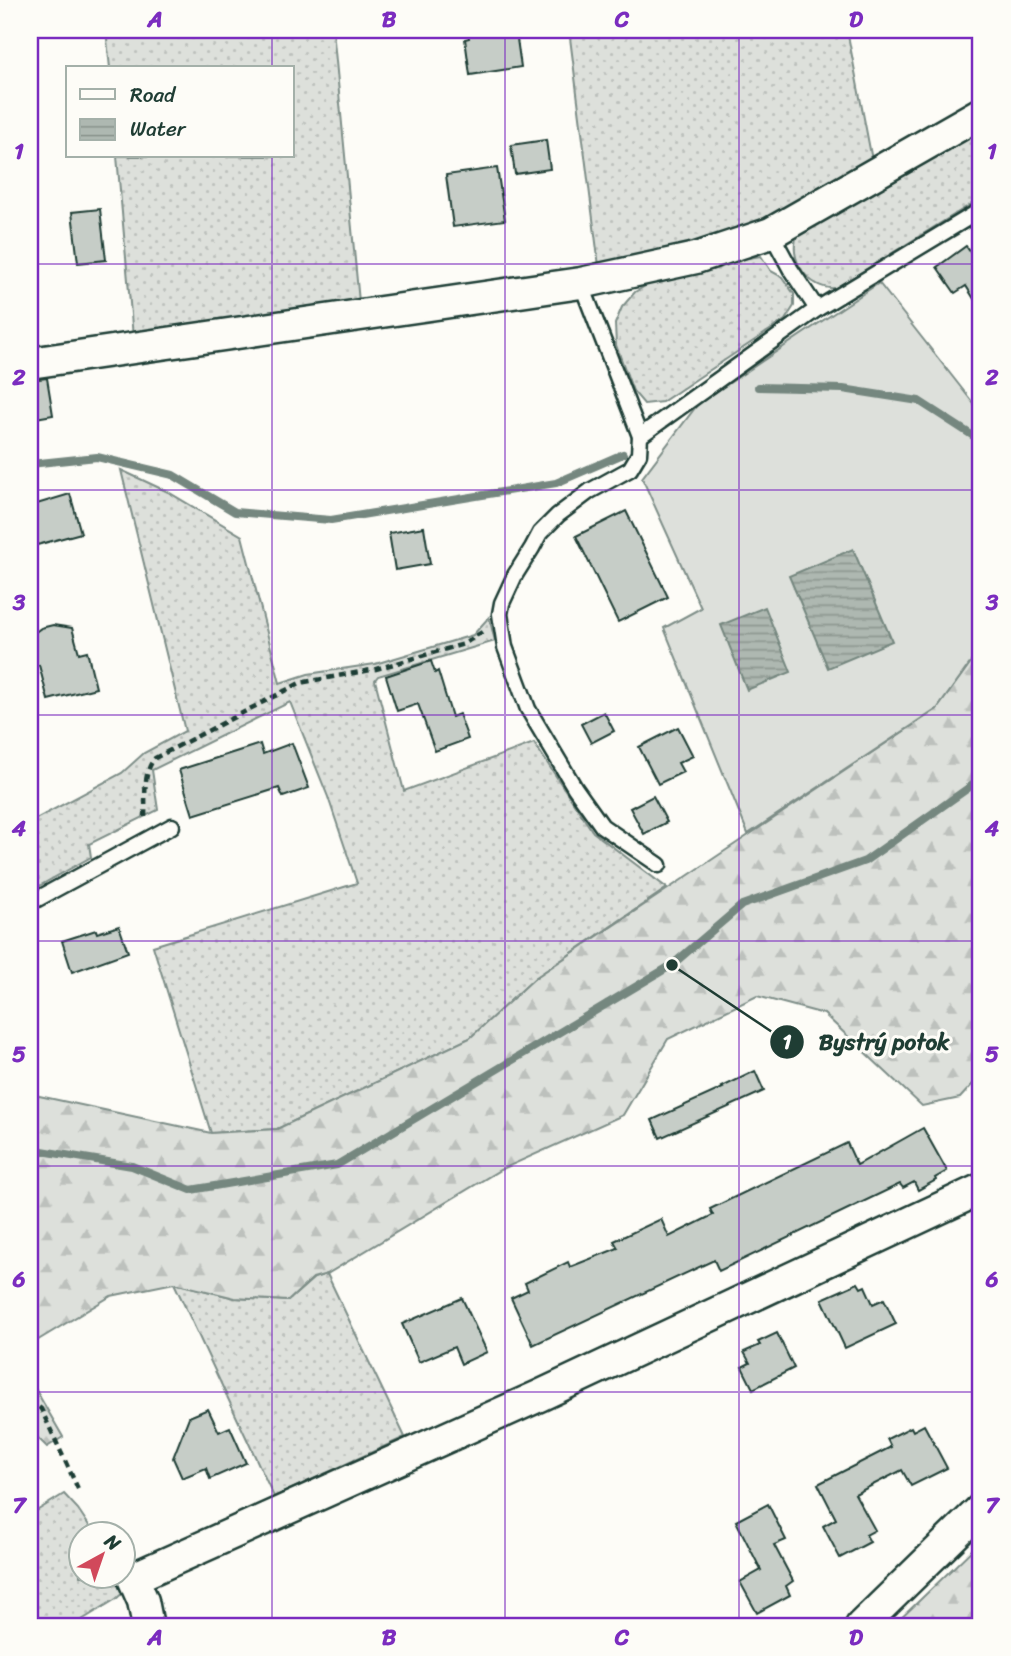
<svg xmlns="http://www.w3.org/2000/svg" width="1011" height="1656" font-family="Sriracha,sans-serif">
<style>
.grass{fill:url(#grass-dots);stroke:#7e8e88;stroke-width:2}
.forest{fill:url(#forest-firs);stroke:#7e8e88;stroke-width:2}
.pitch{fill:#dde0db;stroke:#7e8e88;stroke-width:2}
.water{fill:url(#water-rules);stroke:#75877f;stroke-width:2}
.lines{fill:none;stroke-linecap:round;stroke-linejoin:round}
.stream{stroke:#75877f;stroke-width:8}
.building{fill:#c6cdc7;stroke:#1f3d34;stroke-width:2}
.lane-casing{stroke:#1f3d34;stroke-width:19}
.street-casing{stroke:#1f3d34;stroke-width:35}
.path{stroke:#1f3d34;stroke-width:4.5;stroke-dasharray:7 5;stroke-linecap:butt}
.lane{stroke:#fdfcf7;stroke-width:14}
.street{stroke:#fdfcf7;stroke-width:30}
.grid{fill:none;stroke:#7b2cbf;stroke-width:2;stroke-opacity:0.55}
.leader{fill:none;stroke:#1f3d34;stroke-width:2.5}
.callout-dot{fill:#1f3d34;stroke:#fdfcf7;stroke-width:2.5}
.mark-label{font-size:21px;text-anchor:middle;font-weight:bold;fill:#fff}
.callout-label{font-size:23px;text-anchor:middle;font-weight:bold;fill:#1f3d34;stroke:#fdfcf7;stroke-width:6;stroke-linejoin:round;paint-order:stroke}
.neatline{fill:none;stroke:#7b2cbf;stroke-width:2.5}
.grid-label{font-size:23px;text-anchor:middle;font-weight:bold;fill:#7b2cbf}
</style>
<defs>
<pattern id="grass-dots" width="8" height="8" patternUnits="userSpaceOnUse" patternTransform="scale(1.75)"><rect width="8" height="8" fill="#dde0db"/><path d="M2 2h.1M6 6h.1" fill="none" stroke="#bdc1bd" stroke-width="1.8" stroke-linecap="round"/></pattern>
<pattern id="forest-firs" width="22" height="20" patternUnits="userSpaceOnUse" patternTransform="scale(1.75)"><rect width="22" height="20" fill="#dde0db"/><path d="M5 1l3.5 6h-7zM16 11l3.5 6h-7z" fill="#bdc1bd"/></pattern>
<pattern id="water-rules" width="6" height="5" patternUnits="userSpaceOnUse" patternTransform="scale(1.75)"><rect width="6" height="5" fill="#aeb8b1"/><path d="M0 2.5h6" fill="none" stroke="#8d9791"/></pattern>
</defs>
<rect width="100%" height="100%" fill="#fdfcf7"/>
<filter id="ink" filterUnits="userSpaceOnUse"><feTurbulence type="fractalNoise" baseFrequency=".0143" numOctaves="2"/><feDisplacementMap in="SourceGraphic" scale="14" xChannelSelector="R" yChannelSelector="G"/><feConvolveMatrix kernelMatrix="1 2 1 2 8 2 1 2 1" color-interpolation-filters="sRGB"/></filter>
<g filter="url(#ink)">
<g class="grass">
<polygon points="106,30 333,30 359,302 133,337 117,156 292,156 292,68 110,68"/>
<polygon points="569,30 847,30 872,160 822,187 768,219 725,237 599,266"/>
<path d="M 981,126 L 981,198 L 836,288 C 809,291 786,258 798,233 Z"/>
<polygon points="761,256 771,271 782,277 794,294 794,306 785,320 662,402 644,404 633,391 616,345 615,324 622,307 635,292 652,282 729,261"/>
<polygon points="121,470 168,492 242,536 280,683 308,674 375,664 473,635 489,617 495,641 378,676 375,680 404,791 534,743 593,832 667,888 535,978 470,1038 277,1129 211,1133 153,946 357,883 328,797 290,702 152,770 158,810 89,844 91,857 30,891 30,822 122,773 144,753 185,731"/>
<polygon points="327,1274 405,1437 274,1497 174,1283 235,1298 288,1301 314,1278"/>
<polygon points="64,1494 78,1509 94,1533 80,1534 80,1576 118,1576 125,1591 116,1599 72,1626 30,1626 30,1515"/>
</g>
<g class="forest">
<polygon points="981,648 981,1075 960,1098 922,1106 824,1014 757,996 668,1039 623,1115 500,1170 327,1274 313,1278 288,1301 235,1298 174,1283 111,1296 30,1345 30,1380 63,1437 47,1447 30,1430 30,1094 211,1133 277,1129 470,1038 535,978 937,709"/>
<polygon points="981,1541 981,1626 893,1626"/>
</g>
<polygon class="pitch" points="879,283 981,413 981,648 937,709 748,834 664,628 701,608 642,478 698,404"/>
<g class="water">
<polygon points="853,549 892,641 828,668 789,576"/>
<polygon points="765,607 791,672 747,690 721,625"/>
</g>
<g class="lines">
<g class="stream">
<polyline points="758,387 843,389 919,401 981,441"/>
<polyline points="30,464 97,457 173,475 235,512 331,520 556,483 623,454"/>
<polyline points="30,1149 132,1166 191,1190 337,1165 672,965 742,905 865,861 981,779"/>
</g>
</g>
<g class="building">
<polygon points="467,30 498,30 498,34 516,32 521,67 470,75 465,39 469,38"/>
<polygon points="546,140 550,169 515,174 511,145"/>
<polygon points="497,168 505,220 453,227 446,175"/>
<polygon points="100,209 106,260 78,263 72,212"/>
<polygon points="966,246 981,268 981,310 966,286 955,293 937,267"/>
<polygon points="47,378 53,415 30,419 30,380"/>
<polygon points="70,494 81,533 30,547 30,506"/>
<polygon points="626,511 668,597 618,622 576,536"/>
<polygon points="424,527 430,564 395,570 389,533"/>
<polygon points="53,625 72,628 79,653 87,651 96,688 48,700 39,665 30,667 30,636 41,628"/>
<polygon points="431,661 435,673 438,671 452,717 459,714 468,739 435,751 418,704 397,711 386,676"/>
<polygon points="604,712 614,731 591,743 581,724"/>
<polygon points="678,727 693,756 678,763 683,772 658,784 639,747"/>
<polygon points="292,743 309,788 283,797 279,788 193,815 179,770 260,744 263,754"/>
<polygon points="653,796 667,822 644,834 630,808"/>
<polygon points="119,926 128,952 72,972 62,941 96,930 97,933"/>
<polygon points="755,1071 764,1091 660,1138 652,1120 723,1088 722,1087"/>
<polygon points="923,1128 947,1171 935,1178 936,1180 918,1190 914,1182 903,1188 900,1184 719,1271 714,1260 533,1345 511,1298 528,1290 525,1283 568,1262 570,1267 618,1248 614,1241 661,1219 669,1237 713,1215 710,1209 847,1143 857,1165"/>
<polygon points="858,1283 861,1288 865,1286 873,1304 884,1299 896,1324 845,1348 822,1299"/>
<polygon points="462,1298 487,1352 461,1364 454,1347 419,1362 402,1324"/>
<polygon points="777,1333 794,1368 753,1389 742,1367 750,1363 744,1352 760,1345 758,1342"/>
<polygon points="208,1409 219,1432 230,1427 246,1463 210,1479 206,1468 182,1478 173,1458 189,1417"/>
<polygon points="924,1425 947,1468 911,1486 902,1470 855,1494 875,1530 866,1535 870,1542 840,1558 823,1526 836,1519 818,1484 891,1447 887,1439 911,1427 913,1431"/>
<polygon points="768,1504 786,1540 774,1545 793,1581 786,1586 790,1595 757,1613 740,1582 761,1570 736,1521"/>
</g>
<g class="lines">
<g class="lane-casing">
<g id="lane">
<polyline points="771,233 791,270 817,309"/>
<polyline points="581,283 640,436 639,454 630,469 590,491 558,515 540,533 532,548 515,575 502,603 500,614 505,647 528,709 575,788 602,826 659,865"/>
<polyline points="640,436 817,309 981,210"/>
<polyline points="30,903 172,826"/>
</g>
</g>
<g class="street-casing">
<g id="street">
<polyline points="30,363 581,283 696,258 771,233 981,113"/>
<polyline points="148,1626 143,1601 133,1578 539,1396 981,1189"/>
<polyline points="861,1626 981,1509"/>
</g>
</g>
<g class="path">
<path d="M 145,817 C 146,798 142,773 155,758 L 300,683 L 376,669 L 464,644 L 482,632"/>
<polyline points="30,1399 41,1409 80,1493"/>
</g>
<use href="#lane" class="lane"/>
<use href="#street" class="street"/>
</g>
</g>
<path class="grid" d="M 272,30 L 272,68M 505,30 L 505,1626M 739,30 L 739,1626M 272,156 L 272,1626M 30,264 L 981,264M 30,490 L 981,490M 30,715 L 981,715M 30,941 L 981,941M 30,1166 L 981,1166M 30,1392 L 981,1392"/>
<path class="leader" d="M672 965L787 1042"/>
<g class="callout-dot">
<circle cx="672" cy="965" r="7"/>
<circle cx="787" cy="1042" r="18"/>
</g>
<g class="mark-label">
<text x="787" y="1049">1</text>
</g>
<g class="callout-label">
<text x="884" y="1050">Bystrý potok</text>
</g>
<rect width="1011" height="1656" fill="none" stroke="#fdfcf7" stroke-width="77"/>
<rect x="66" y="66" width="228" height="91" fill="#fdfcf7" stroke="#a4b0a9" stroke-width="2"/>
<rect x="80" y="89" width="35" height="10" fill="#fdfcf7" stroke="#a4b0a9" stroke-width="2"/>
<text x="130" y="102" font-size="21" fill="#1f3d34">Road</text>
<rect x="80" y="119" width="35" height="21" fill="url(#water-rules)" stroke="#a4b0a9" stroke-width="2"/>
<text x="130" y="136" font-size="21" fill="#1f3d34">Water</text>
<g transform="translate(102 1555) rotate(40)"><circle r="33" fill="#fdfcf7" stroke="#a4b0a9" stroke-width="2"/>
<path d="M0-5L12 26L0 18L-12 26Z" fill="#d1495b"/>
<text y="-10" font-size="19" font-weight="bold" text-anchor="middle" fill="#1f3d34">N</text>
</g>
<rect x="38" y="38" width="934" height="1580" class="neatline"/>
<g class="grid-label">
<text x="155" y="27">A</text>
<text x="389" y="27">B</text>
<text x="622" y="27">C</text>
<text x="856" y="27">D</text>
<text x="19" y="159">1</text>
<text x="992" y="159">1</text>
<text x="19" y="385">2</text>
<text x="992" y="385">2</text>
<text x="19" y="610">3</text>
<text x="992" y="610">3</text>
<text x="19" y="836">4</text>
<text x="992" y="836">4</text>
<text x="19" y="1062">5</text>
<text x="992" y="1062">5</text>
<text x="19" y="1287">6</text>
<text x="992" y="1287">6</text>
<text x="19" y="1513">7</text>
<text x="992" y="1513">7</text>
<text x="155" y="1645">A</text>
<text x="389" y="1645">B</text>
<text x="622" y="1645">C</text>
<text x="856" y="1645">D</text>
</g>
</svg>
